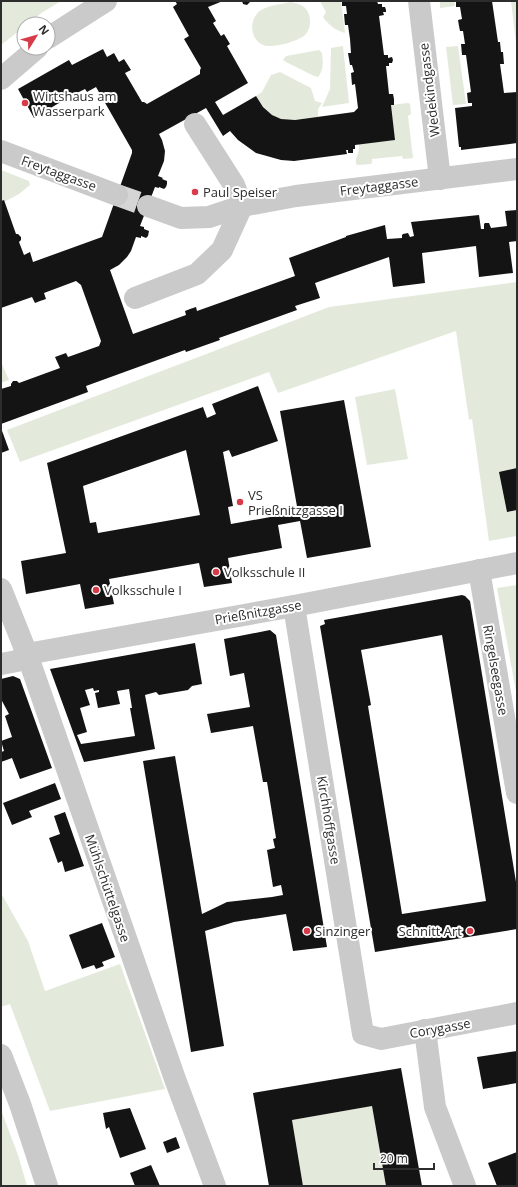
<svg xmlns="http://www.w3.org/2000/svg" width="518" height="1187" font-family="'Open Sans',sans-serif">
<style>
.green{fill:#e3eadb}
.building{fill:#141414;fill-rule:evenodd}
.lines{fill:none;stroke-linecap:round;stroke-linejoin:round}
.minor-tunnel{stroke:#d5d5d5;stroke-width:22;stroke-dasharray:22 11;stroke-linecap:butt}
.minor{stroke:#cacaca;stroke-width:22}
.poi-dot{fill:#d93a49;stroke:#fff;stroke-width:1.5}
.labels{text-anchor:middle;stroke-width:4;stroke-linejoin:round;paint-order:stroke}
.street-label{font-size:13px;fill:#2d2d2d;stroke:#fff}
.poi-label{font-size:13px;fill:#2d2d2d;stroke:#fff;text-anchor:start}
</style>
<rect width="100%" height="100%" fill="#fff"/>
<g class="green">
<polygon points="1,1 61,1 43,12 27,24 24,24 24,27 1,45"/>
<path d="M 320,1 L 341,1 L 345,33 C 335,30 330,26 323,17 L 326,12 Z"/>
<polygon points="440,1 454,1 455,6 440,8"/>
<polygon points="511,1 517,1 517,51"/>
<path d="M 290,2 C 295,3 300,4 304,7 C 312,14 312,28 305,35 C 299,41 276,47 267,46 C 249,43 247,17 263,9 C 271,5 282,4 290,2 Z"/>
<polygon points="343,46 349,103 322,107 330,89 331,48"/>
<polygon points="458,46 466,104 453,105 446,47"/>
<path d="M 319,50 L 322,53 C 323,62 324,70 318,77 L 314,76 L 286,62 L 283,60 L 286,56 Z"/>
<path d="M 280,72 L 311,88 L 315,101 L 322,103 L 318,109 L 318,117 C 288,121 274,126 256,96 L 262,92 L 271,75 Z"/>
<path d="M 408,103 L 410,104 L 411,114 L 408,116 L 413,158 L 403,159 L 402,156 L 372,159 L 372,162 L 371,164 L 358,165 L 356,164 C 355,154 360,155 359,144 L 394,140 L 391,105 Z"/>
<polygon points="1,170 29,181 30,185 19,194 4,202 4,200 1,201"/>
<polygon points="517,282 517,536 489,541 472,419 469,420 456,331 278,393 269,372 20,462 7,430 329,307"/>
<polygon points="1,362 9,380 1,383"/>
<polygon points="395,389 408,459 367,465 355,397"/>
<polygon points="517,585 517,697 497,588"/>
<polygon points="1,893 28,941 45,991 120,964 165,1089 50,1111 10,1004 1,1007"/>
<polygon points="372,1106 386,1186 303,1186 292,1120"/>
<polygon points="1,1110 18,1155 27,1186 1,1186"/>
</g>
<g class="building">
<polygon points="175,1 223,1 208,7 216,21 213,23 221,36 224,34 230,44 227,46 248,83 215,102 223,115 256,96 263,107 272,115 281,119 295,120 354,112 358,108 355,84 352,85 351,73 354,72 352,65 350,65 348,53 351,53 350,39 348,25 345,25 344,14 347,14 346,6 342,6 342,1 377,1 378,4 382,4 382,7 385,7 386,10 386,12 383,12 384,15 379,16 384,55 388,55 388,58 392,57 393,60 392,63 389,63 389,66 386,66 389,94 393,94 394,99 394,105 391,105 395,140 355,145 355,149 353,149 353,153 348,153 348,150 346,150 347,154 294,161 281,160 256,153 238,140 230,131 223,136 206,108 159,134 162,140 165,151 164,161 158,176 163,178 162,179 167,181 167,184 166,187 164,189 159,187 159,188 155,187 140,226 144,227 144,229 149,231 148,236 146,238 141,236 141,238 136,237 131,251 127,257 119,265 110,270 133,334 186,315 185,311 190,309 196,307 197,311 295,276 289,258 346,237 346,236 385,225 387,239 402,238 402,235 403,234 408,233 410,237 414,236 411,222 479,215 481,229 484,229 484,224 485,223 489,223 491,228 507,226 505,211 517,210 517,241 509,242 513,273 479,277 476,246 422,253 425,283 393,287 389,257 315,283 320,298 295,306 297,310 219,338 220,340 186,352 185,350 86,386 88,392 1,424 1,389 11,386 11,384 13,381 17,381 19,383 60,368 55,357 66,353 68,357 99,346 101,341 81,285 76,281 44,293 46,299 40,301 35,303 32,297 1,308 1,201 4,200 16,234 18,234 21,237 21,240 19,242 24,255 30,252 33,262 102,237 132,153 132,150 96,87 87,92 85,89 73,95 73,99 70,101 67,102 64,100 34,118 18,89 69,60 72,65 103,49 107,57 114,53 119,62 124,59 131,70 125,73 142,102 144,102 147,104 200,74 200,70 201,68 184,39 189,36 173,7 177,4"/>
<polygon points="242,1 250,1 250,2 247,5 243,4"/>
<polygon points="456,1 492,1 498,42 500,42 501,52 503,52 504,64 500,64 504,93 517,92 517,143 461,150 461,147 459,147 455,108 472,106 472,103 468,103 467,93 471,92 466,55 462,55 461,44 465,44 463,31 460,31 459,26 458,20 462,19 460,7 456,7"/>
<path d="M 258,386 L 278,441 L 232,457 L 229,450 L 223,452 L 233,506 L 228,507 L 231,524 L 298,512 L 280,411 L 344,400 L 371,547 L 307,558 L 300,521 L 278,525 L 282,548 L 228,558 L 232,583 L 204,587 L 199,563 L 109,579 L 114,604 L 85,609 L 80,584 L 26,594 L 21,561 L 66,553 L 47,463 L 203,407 L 207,418 L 216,414 L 212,404 ZM 186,450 L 200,515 L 98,533 L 96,522 L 90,523 L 83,486 Z"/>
<polygon points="1,428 9,450 1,453"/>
<polygon points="517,468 517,510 507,512 499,472"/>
<path d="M 462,595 L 465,596 L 470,601 L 517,888 L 517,929 L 375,952 L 320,626 L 325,624 L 324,620 ZM 442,635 L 486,901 L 402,914 L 368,706 L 371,705 L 361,650 Z"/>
<polygon points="270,630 276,635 327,947 293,951 286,914 234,922 205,931 224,1046 191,1052 143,761 175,756 202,914 227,902 272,897 283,895 281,885 273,887 267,850 275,848 273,839 276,838 267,782 263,782 253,726 211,733 207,714 250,707 244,673 230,676 224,639"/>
<path d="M 195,643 L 202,684 L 192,686 L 188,690 L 159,695 L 156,692 L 145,695 L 155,749 L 84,762 L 50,669 ZM 93,688 L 94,691 L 99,690 L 99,692 L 95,693 L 98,708 L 120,704 L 117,691 L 129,689 L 132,708 L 130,708 L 135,736 L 81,744 L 77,735 L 87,732 L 80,708 L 90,705 L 85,690 Z"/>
<polygon points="13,676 20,679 52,768 20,779 12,758 1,762 1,752 4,751 1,741 12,737 5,716 9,714 2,701 1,701 1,679"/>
<polygon points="55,783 61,799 29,811 32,817 12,825 3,803"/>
<polygon points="65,812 84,866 65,872 62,861 58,863 49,838 60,834 54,816"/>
<polygon points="102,923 115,957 102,962 104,966 96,969 94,965 82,969 69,935"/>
<polygon points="517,1051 517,1083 483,1089 477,1057"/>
<polygon points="401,1068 422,1186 386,1186 372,1106 292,1120 303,1186 269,1186 253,1093"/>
<polygon points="130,1108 146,1149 120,1158 109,1127 106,1129 103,1113"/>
<polygon points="176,1137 180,1148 167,1153 163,1142"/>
<polygon points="517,1152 517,1186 497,1186 488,1163"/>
<polygon points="151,1165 160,1186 135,1186 130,1173"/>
</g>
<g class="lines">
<polyline class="minor-tunnel" points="117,195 148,206"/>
<g class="minor">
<polyline points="419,1 440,179"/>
<polyline points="48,38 106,1"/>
<polyline points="1,79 37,48"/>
<polyline points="1,151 117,195"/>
<polyline points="148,206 181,218 209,217 242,206 296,196 517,169"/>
<polyline points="135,298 197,274 222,250 242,206 234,185 195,124"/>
<polyline points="479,570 517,793"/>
<polyline points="1,589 27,654 175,1079 215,1186"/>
<polyline points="294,606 363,1034 381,1039 517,1013"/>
<polyline points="1,664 17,661 27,654 294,606 517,563"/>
<polyline points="425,1030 435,1107 465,1186"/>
<polyline points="1,1055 20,1104 47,1186"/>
</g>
</g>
<g class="poi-dot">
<circle cx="25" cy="103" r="4"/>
<circle cx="195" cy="192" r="4"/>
<circle cx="240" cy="502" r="4"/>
<circle cx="216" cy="572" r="4"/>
<circle cx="96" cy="590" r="4"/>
<circle cx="307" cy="931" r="4"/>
<circle cx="470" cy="931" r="4"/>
</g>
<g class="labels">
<g class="street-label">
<text transform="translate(429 90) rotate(-97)" y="5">Wedekindgasse</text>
<text transform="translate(59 173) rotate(20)" y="5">Freytaggasse</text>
<text transform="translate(379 186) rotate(-7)" y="5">Freytaggasse</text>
<text transform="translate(258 612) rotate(-10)" y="5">Prießnitzgasse</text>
<text transform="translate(496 670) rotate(80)" y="5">Ringelseegasse</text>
<text transform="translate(329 820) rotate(81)" y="5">Kirchhoffgasse</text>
<text transform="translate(108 888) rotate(71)" y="5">Mühlschüttelgasse</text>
<text transform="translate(440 1028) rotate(-10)" y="5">Corygasse</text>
</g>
<g class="poi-label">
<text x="33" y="101">Wirtshaus am<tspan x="33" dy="15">Wasserpark</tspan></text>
<text x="203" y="197">Paul Speiser</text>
<text x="248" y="500">VS<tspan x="248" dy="15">Prießnitzgasse I</tspan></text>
<text x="224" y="577">Volksschule II</text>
<text x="104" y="595">Volksschule I</text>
<text x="315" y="936">Sinzinger</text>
<text x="462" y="936" text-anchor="end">Schnitt Art</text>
</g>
</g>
<rect width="518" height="1187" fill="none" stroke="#2d2d2d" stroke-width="4"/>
<g transform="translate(36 36) rotate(53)"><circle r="19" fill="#ffffff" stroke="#ababab"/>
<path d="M0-3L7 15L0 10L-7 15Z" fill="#d93a49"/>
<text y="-6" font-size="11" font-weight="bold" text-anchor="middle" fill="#2d2d2d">N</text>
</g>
<path d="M374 1163v6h60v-6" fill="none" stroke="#2d2d2d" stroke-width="2"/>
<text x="380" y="1163" font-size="12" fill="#2d2d2d" stroke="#ffffff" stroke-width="3" paint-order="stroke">20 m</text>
</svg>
